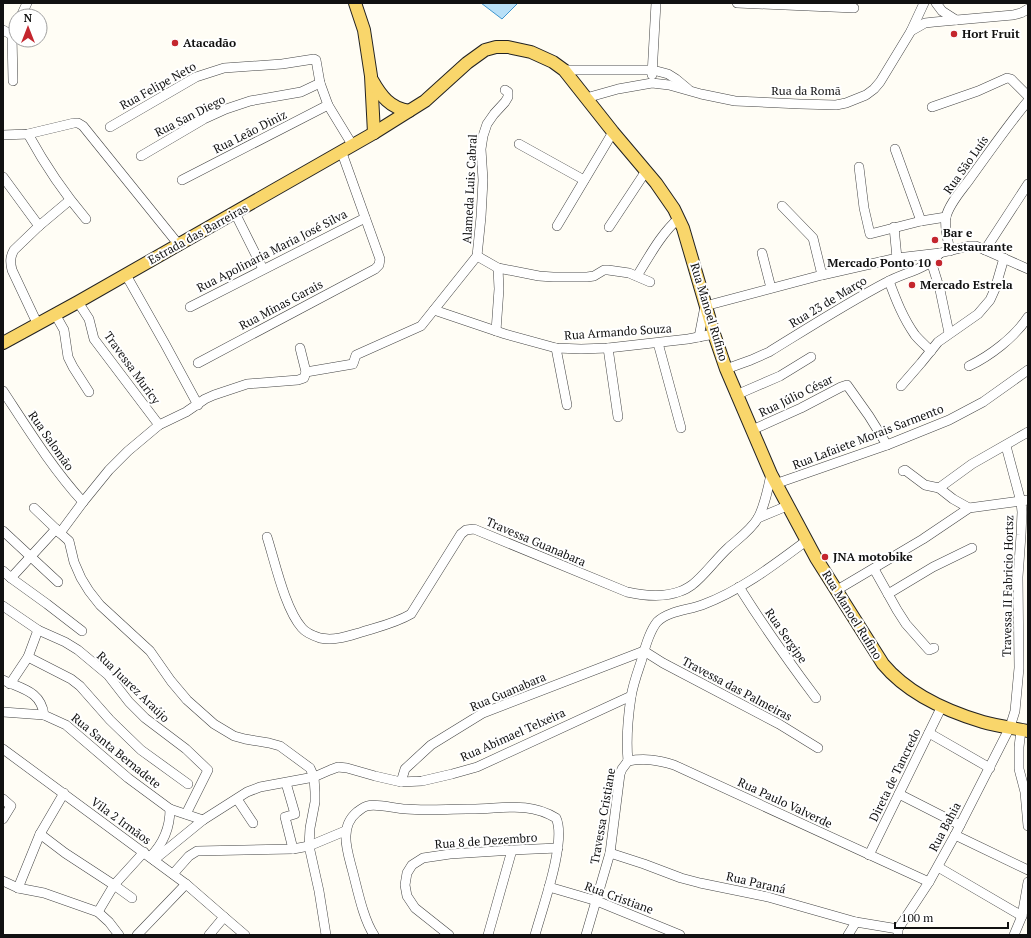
<svg xmlns="http://www.w3.org/2000/svg" width="1031" height="938" font-family="'PT Serif',serif">
<style>
.water{fill:#b9e0f7;stroke:#3f96cf}
.lines{fill:none;stroke-linecap:round;stroke-linejoin:round}
.minor-casing{stroke:#444;stroke-width:10}
.major-casing{stroke:#222;stroke-width:14}
.minor{stroke:#fff;stroke-width:9}
.major{stroke:#f9d66b;stroke-width:12}
.poi-dot{fill:#c4262e;stroke:#fff;stroke-width:1.5}
.labels{text-anchor:middle;stroke-width:4;stroke-linejoin:round;paint-order:stroke}
.poi-label{font-size:12px;font-weight:bold;fill:#111;stroke:#fff;text-anchor:start}
.street-label{font-size:12px;fill:#111;stroke:#fff}
</style>
<rect width="100%" height="100%" fill="#fffdf5"/>
<polygon class="water" points="481,3 518,3 502,19"/>
<g class="lines">
<g class="minor-casing">
<g id="minor">
<polyline points="737,3 854,8"/>
<polyline points="936,3 942,11 956,20"/>
<polyline points="21,16 27,3"/>
<polyline points="3,30 12,35"/>
<polyline points="911,31 925,23 934,22 1013,15 1021,13 1028,9"/>
<polyline points="564,70 653,70 668,74 676,79 688,89"/>
<polyline points="652,75 656,3"/>
<polyline points="13,81 12,35 16,26"/>
<polyline points="586,98 618,89 652,83 669,85 701,94 735,101 800,104 836,105 846,103 866,95 874,89 880,82 911,31 924,3"/>
<polyline points="932,107 978,91 1007,78 1011,79 1028,96"/>
<polyline points="110,127 196,77 224,68 282,64 314,59 316,60 320,83 328,105 353,146"/>
<path d="M 28,134 C 45,165 63,192 86,219"/>
<polyline points="3,135 28,134 74,123 78,123 83,126 179,245"/>
<polyline points="519,144 584,180"/>
<polyline points="895,149 921,221"/>
<polyline points="141,156 204,119 226,109 250,101 301,92 320,83"/>
<polyline points="859,167 864,208 870,234 921,221 946,217"/>
<polyline points="3,177 39,226"/>
<polyline points="182,180 328,105"/>
<polyline points="782,206 813,238 822,275"/>
<polyline points="235,213 263,269"/>
<polyline points="557,226 613,132"/>
<polyline points="609,227 646,171"/>
<polyline points="894,227 897,258"/>
<polyline points="985,250 1028,184"/>
<path d="M 950,251 C 948,240 944,227 946,217 C 949,204 961,191 969,180 C 988,154 1007,126 1028,101"/>
<polyline points="762,253 771,288"/>
<polyline points="477,256 498,268 539,276 553,277 587,277 594,276 604,270 608,270 629,273 650,282"/>
<polyline points="931,261 940,290 949,333"/>
<polyline points="126,275 165,344 198,405"/>
<path d="M 637,276 C 650,255 661,234 679,218"/>
<path d="M 889,281 C 896,300 903,318 915,335 C 920,341 926,346 931,351"/>
<polyline points="78,302 89,319 94,339 159,425"/>
<polyline points="190,307 365,218"/>
<polyline points="434,310 505,334 556,348 581,349 608,348 688,339 714,334"/>
<polyline points="55,314 64,330 68,357 73,367 89,392"/>
<path d="M 37,323 L 12,270 C 10,262 10,257 14,250 L 39,226 L 70,200"/>
<polyline points="496,331 499,289 498,268"/>
<polyline points="699,337 705,306 822,275 897,258 940,253 969,246 976,246 985,250 1028,269"/>
<polyline points="658,343 681,428"/>
<polyline points="300,348 306,372 304,378 298,380 247,384 214,395 205,399 186,412 159,425 128,451 109,470 83,502 60,533 69,541 74,562 81,578 89,591 100,605 150,651 171,681 187,700 214,724 234,736 245,739 269,743 280,746 310,768 314,777 315,792 315,802 310,828 309,846 319,891 326,935"/>
<polyline points="556,348 567,405"/>
<polyline points="608,348 618,417"/>
<polyline points="198,363 375,269 379,265 380,259 342,153"/>
<path d="M 969,366 C 990,356 1015,337 1028,317"/>
<path d="M 726,369 L 751,360 L 769,352 C 808,328 847,303 887,282 C 905,272 926,270 940,253"/>
<polyline points="306,372 353,364 356,355 421,326 477,256 481,217 483,180 481,149 483,136 487,124 494,114 505,102 508,97 508,92 505,90"/>
<polyline points="901,386 921,363 938,342 978,314 990,300 995,289 1004,258"/>
<path d="M 3,391 C 28,429 52,468 83,502"/>
<polyline points="736,395 780,376 811,357"/>
<polyline points="752,430 801,408 841,387 847,385 869,416 887,445"/>
<polyline points="903,471 905,470 925,485 939,488 953,499 969,508"/>
<polyline points="775,484 887,445 949,420 983,402 1028,370"/>
<polyline points="939,488 972,464 1028,432"/>
<polyline points="34,508 56,529"/>
<polyline points="758,518 787,506"/>
<polyline points="3,531 58,582"/>
<path d="M 267,537 C 275,562 285,609 302,628 C 306,633 314,636 320,638 C 335,641 348,636 362,632 C 378,627 396,623 411,614 L 461,534 L 466,530 L 474,529 L 627,592 C 645,596 664,598 681,591 C 684,590 689,587 692,585 C 704,576 716,559 728,548 C 738,539 751,530 758,518 C 765,505 768,489 771,474"/>
<polyline points="874,569 897,610 906,624 929,650 934,648"/>
<polyline points="3,571 11,578 47,604 82,631"/>
<polyline points="11,578 56,529 60,533"/>
<path d="M 739,587 C 763,625 789,662 816,698"/>
<polyline points="837,590 923,539 969,508 1028,500"/>
<polyline points="888,594 933,567 972,548"/>
<polyline points="3,606 38,630 65,642 78,650 108,675 129,702 145,718 186,749 208,770 186,814"/>
<polyline points="644,651 663,663 779,724 818,748"/>
<polyline points="28,657 71,679 80,686 110,720 141,750 188,784"/>
<path d="M 3,680 C 22,689 41,691 44,715 L 66,725 L 128,778 L 170,809 L 203,820"/>
<polyline points="10,684 28,657 38,630"/>
<polyline points="3,712 44,715"/>
<polyline points="1021,730 1019,747 1019,769 1025,792 1028,826"/>
<polyline points="929,733 990,768"/>
<polyline points="3,749 186,884 224,917 209,935"/>
<path d="M 628,761 C 645,758 658,760 674,765 L 929,882"/>
<path d="M 628,761 C 626,740 628,717 631,697 C 633,684 638,671 642,659 C 645,647 649,632 657,622 C 668,611 688,610 702,605 C 740,591 774,565 806,541"/>
<polyline points="401,782 405,769 431,745 483,713 644,651"/>
<polyline points="286,783 295,814 285,817 293,849"/>
<polyline points="899,794 960,825"/>
<polyline points="3,799 11,806 3,819"/>
<polyline points="237,799 253,823"/>
<polyline points="40,834 65,853 114,885 132,898"/>
<polyline points="955,835 1028,870"/>
<polyline points="610,853 644,864 681,878 700,883 768,897 856,922 898,929"/>
<polyline points="869,855 942,706"/>
<path d="M 150,857 C 163,844 170,827 170,809"/>
<polyline points="154,860 203,820 247,792 260,787 314,777 330,770 338,767 347,768 375,776 401,782 422,781 452,774 477,767 631,696"/>
<polyline points="938,867 1022,916"/>
<polyline points="173,874 189,856 197,851 293,849 309,846 345,831"/>
<polyline points="3,881 18,888 44,893 98,912 109,922 119,935"/>
<polyline points="549,887 597,901 680,935"/>
<polyline points="18,888 40,834 64,793"/>
<polyline points="98,912 114,885 144,852"/>
<polyline points="224,917 245,935"/>
<polyline points="137,935 186,884"/>
<path d="M 374,935 C 363,919 357,887 352,869 C 347,850 339,827 357,812 C 360,810 363,807 367,806 C 377,803 395,809 406,809 C 426,811 447,809 467,809 C 499,810 527,800 556,818 C 567,841 542,909 535,935"/>
<polyline points="449,935 415,908 407,896 405,885 407,873 412,865 423,858 450,854 512,850 558,848"/>
<polyline points="488,935 512,850"/>
<polyline points="586,935 610,853 620,774 622,769 628,761"/>
<polyline points="848,935 856,922"/>
<polyline points="898,935 898,929 929,882 955,835 1010,727 1015,711 1019,668 1018,577 1021,535 1022,512 1021,502 1006,446"/>
<polyline points="1014,935 1022,916 1028,882"/>
</g>
</g>
<g class="major-casing">
<g id="major">
<polyline points="355,3 364,30 371,76 374,133"/>
<path d="M 372,80 C 381,96 390,108 409,111"/>
<path d="M 3,343 L 78,302 L 374,133 L 425,101 L 467,63 L 485,50 L 496,47 L 508,47 L 531,52 L 553,62 L 564,70 L 613,132 L 656,183 L 674,209 L 683,228 L 714,334 L 726,369 L 771,474 L 816,558 L 883,664 C 908,694 946,711 983,722 C 997,726 1013,728 1028,731"/>
</g>
</g>
<use href="#minor" class="minor"/>
<use href="#major" class="major"/>
</g>
<g class="poi-dot">
<circle cx="954" cy="34" r="4"/>
<circle cx="175" cy="43" r="4"/>
<circle cx="935" cy="240" r="4"/>
<circle cx="939" cy="263" r="4"/>
<circle cx="912" cy="285" r="4"/>
<circle cx="825" cy="557" r="4"/>
</g>
<g class="labels">
<g class="poi-label">
<text x="962" y="38">Hort Fruit</text>
<text x="183" y="47">Atacadão</text>
<text x="943" y="237">Bar e<tspan x="943" dy="14">Restaurante</tspan></text>
<text x="931" y="267" text-anchor="end">Mercado Ponto 10</text>
<text x="920" y="289">Mercado Estrela</text>
<text x="833" y="561">JNA motobike</text>
</g>
<g class="street-label">
<text transform="translate(158 86) rotate(-29)" y="4">Rua Felipe Neto</text>
<text x="806" y="95">Rua da Romã</text>
<text transform="translate(190 116) rotate(-27)" y="4">Rua San Diego</text>
<text transform="translate(250 132) rotate(-27)" y="4">Rua Leão Diniz</text>
<text transform="translate(966 165) rotate(-55)" y="4">Rua São Luís</text>
<text transform="translate(470 189) rotate(-87)" y="4">Alameda Luis Cabral</text>
<text transform="translate(198 234) rotate(-29)" y="4">Estrada das Barreiras</text>
<text transform="translate(272 251) rotate(-27)" y="4">Rua Apolinaria Maria José Silva</text>
<text transform="translate(828 302) rotate(-31)" y="4">Rua 23 de Março</text>
<text transform="translate(281 305) rotate(-28)" y="4">Rua Minas Garais</text>
<text transform="translate(709 312) rotate(73)" y="4">Rua Manoel Rufino</text>
<text transform="translate(618 332) rotate(-4)" y="4">Rua Armando Souza</text>
<text transform="translate(132 368) rotate(54)" y="4">Travessa Muricy</text>
<text transform="translate(796 396) rotate(-26)" y="4">Rua Júlio César</text>
<text transform="translate(868 437) rotate(-21)" y="4">Rua Lafaiete Morais Sarmento</text>
<text transform="translate(51 441) rotate(55)" y="4">Rua Salomão</text>
<text transform="translate(536 542) rotate(23)" y="4">Travessa Guanabara</text>
<text transform="translate(1008 586) rotate(-89)" y="4">Travessa II Fabricio Hortsz</text>
<text transform="translate(852 615) rotate(58)" y="4">Rua Manoel Rufino</text>
<text transform="translate(786 636) rotate(55)" y="4">Rua Sergipe</text>
<text transform="translate(133 687) rotate(44)" y="4">Rua Juarez Araújo</text>
<text transform="translate(737 689) rotate(28)" y="4">Travessa das Palmeiras</text>
<text transform="translate(508 692) rotate(-23)" y="4">Rua Guanabara</text>
<text transform="translate(513 735) rotate(-24)" y="4">Rua Abimael Telxeira</text>
<text transform="translate(116 751) rotate(39)" y="4">Rua Santa Bernadete</text>
<text transform="translate(895 775) rotate(-64)" y="4">Direta de Tancredo</text>
<text transform="translate(785 803) rotate(25)" y="4">Rua Paulo Valverde</text>
<text transform="translate(603 816) rotate(-80)" y="4">Travessa Cristiane</text>
<text transform="translate(121 821) rotate(36)" y="4">Vila 2 Irmãos</text>
<text transform="translate(945 827) rotate(-62)" y="4">Rua Bahia</text>
<text transform="translate(486 841) rotate(-4)" y="4">Rua 8 de Dezembro</text>
<text transform="translate(756 883) rotate(13)" y="4">Rua Paraná</text>
<text transform="translate(619 898) rotate(20)" y="4">Rua Cristiane</text>
</g>
</g>
<rect width="1031" height="938" fill="none" stroke="#111111" stroke-width="8"/>
<g transform="translate(28 28)"><circle r="19" fill="#ffffff" stroke="#a0a0a0"/>
<path d="M0-3L7 15L0 10L-7 15Z" fill="#c4262e"/>
<text y="-6" font-size="11" font-weight="bold" text-anchor="middle" fill="#111111">N</text>
</g>
<path d="M895 922v6h113v-6" fill="none" stroke="#111111" stroke-width="2"/>
<text x="901" y="922" font-size="12" fill="#111111" stroke="#ffffff" stroke-width="3" paint-order="stroke">100 m</text>
</svg>
